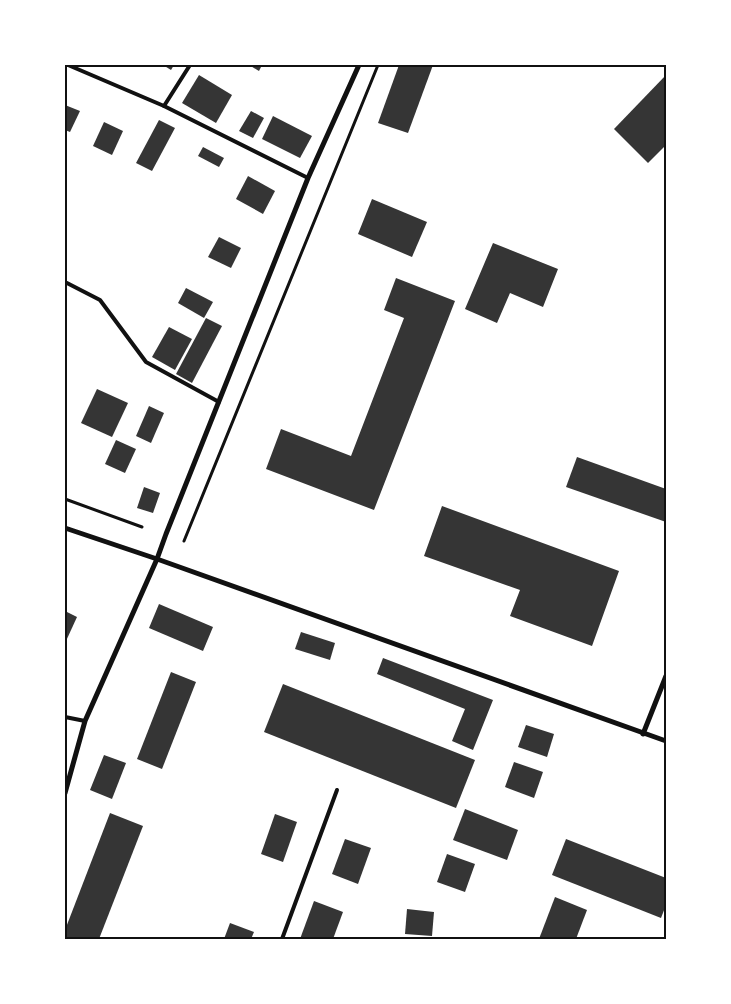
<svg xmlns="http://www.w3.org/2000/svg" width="731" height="1004" font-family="'Alegreya Sans',sans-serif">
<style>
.building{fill:#353535}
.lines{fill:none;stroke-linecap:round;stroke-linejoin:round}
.path{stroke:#111;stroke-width:3}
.service{stroke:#111;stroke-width:4}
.minor{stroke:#111;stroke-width:5}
.neatline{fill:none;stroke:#111;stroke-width:2}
</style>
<rect width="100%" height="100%" fill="#fff"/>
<g class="building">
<polygon points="163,65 174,65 171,70"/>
<polygon points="249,65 262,65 259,71"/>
<polygon points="399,65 433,65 408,133 378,123"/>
<polygon points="199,75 232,95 216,123 182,103"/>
<polygon points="666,75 666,145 648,163 614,129"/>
<polygon points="65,105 80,111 70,132 65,130"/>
<polygon points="251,111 264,118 253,138 239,131"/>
<polygon points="273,116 312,136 300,158 262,139"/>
<polygon points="159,120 175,128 152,171 136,163"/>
<polygon points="104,122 123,131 112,155 93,146"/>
<polygon points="203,147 224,158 219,167 198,156"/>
<polygon points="248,176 275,191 263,214 236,199"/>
<polygon points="372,199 427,222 412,257 358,234"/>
<polygon points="219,237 241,248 231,268 208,257"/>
<polygon points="493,243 558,269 543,307 510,293 497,323 465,309"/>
<polygon points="396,278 455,301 374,510 266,469 281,429 351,456 404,318 384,310"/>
<polygon points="186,288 213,302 204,318 178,303"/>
<polygon points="206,318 222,326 192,383 176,374"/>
<polygon points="169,327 192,339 175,370 152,357"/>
<polygon points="97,389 128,403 112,437 81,423"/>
<polygon points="149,406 164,413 151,443 136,436"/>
<polygon points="116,440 136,449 125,473 105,464"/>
<polygon points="577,457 666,489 666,522 566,487"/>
<polygon points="144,487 160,493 153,513 137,508"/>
<polygon points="442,506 619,571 592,646 510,616 520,590 424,556"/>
<polygon points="159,604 213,627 203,651 149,628"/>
<polygon points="65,611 77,617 66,641 65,640"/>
<polygon points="301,632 335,643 330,660 295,649"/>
<polygon points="383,658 493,700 473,750 452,741 465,709 377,674"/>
<polygon points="171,672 196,682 162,769 137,759"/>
<polygon points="283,684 475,760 456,808 264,732"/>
<polygon points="526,725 554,734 547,757 518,747"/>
<polygon points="104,755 126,763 112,799 90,790"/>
<polygon points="514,762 543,772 534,798 505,787"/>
<polygon points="465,809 518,830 507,860 453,840"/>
<polygon points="110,813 143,826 99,939 65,939 65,930"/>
<polygon points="275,814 297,822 283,862 261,854"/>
<polygon points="345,839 371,848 358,884 332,874"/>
<polygon points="566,839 666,878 666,905 661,918 552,875"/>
<polygon points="447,854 475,864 465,892 437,882"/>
<polygon points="555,897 587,910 576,939 539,939"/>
<polygon points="314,901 343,912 333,939 300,939"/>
<polygon points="407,909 434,912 432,936 405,934"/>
<polygon points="230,923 254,932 251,939 224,939"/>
</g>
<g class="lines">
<g class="path">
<polyline points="65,499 142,527"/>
<polyline points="184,541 378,65"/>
</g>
<g class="service">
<polyline points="68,65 164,106 308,178"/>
<polyline points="164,106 190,65"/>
<polyline points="65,282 100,300 146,362 219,402"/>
<polyline points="65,717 85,721"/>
<polyline points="282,939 337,790"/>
</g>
<g class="minor">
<polyline points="65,528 157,559 666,741"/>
<polyline points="643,734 666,676"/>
<polyline points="65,793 85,721 157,559 166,534 308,178 359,65"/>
</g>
</g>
<rect width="731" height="1004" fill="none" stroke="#ffffff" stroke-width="132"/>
<rect x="66" y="66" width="599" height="872" class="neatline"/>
</svg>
